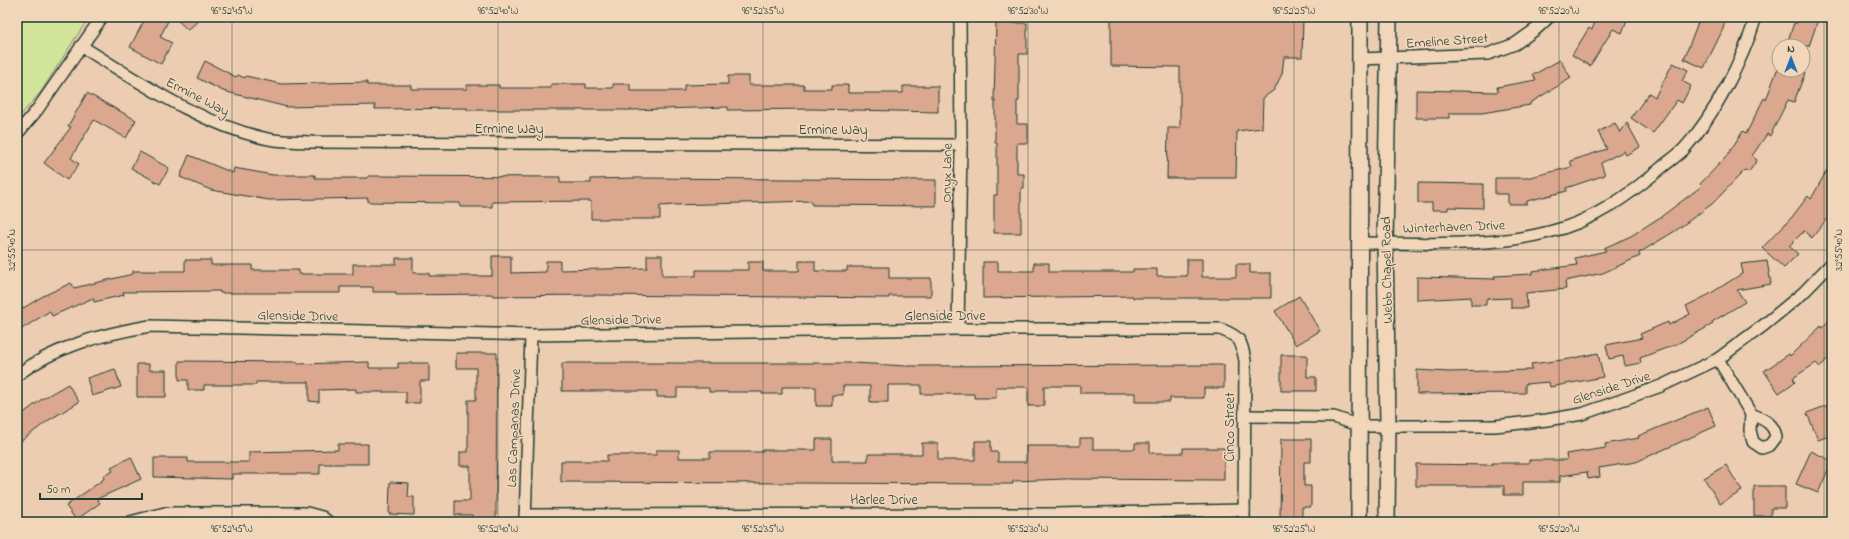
<svg xmlns="http://www.w3.org/2000/svg" width="1849" height="539" font-family="'Indie Flower',sans-serif">
<style>
.green{fill:#d2e69b;stroke:#789268}
.building{fill:#dba88f;stroke:#1f3d34}
.lines{fill:none;stroke-linecap:round;stroke-linejoin:round}
.minor-casing{stroke:#1f3d34;stroke-width:14}
.secondary-casing{stroke:#1f3d34;stroke-width:18}
.minor{stroke:#f2d6b9;stroke-width:11}
.secondary{stroke:#f2d6b9;stroke-width:15}
.ticks{fill:none;stroke:#1f3d34;stroke-width:1;stroke-opacity:0.45}
.labels{text-anchor:middle;stroke-width:3.5;stroke-linejoin:round;paint-order:stroke}
.street-label{font-size:14px;fill:#1f3d34;stroke:#f2d6b9}
.neatline{fill:none;stroke:#1f3d34;stroke-width:1.5}
.ticks-label{font-size:10px;text-anchor:middle;fill:#1f3d34}
</style>
<rect width="100%" height="100%" fill="#edcdb1"/>
<filter id="ink" filterUnits="userSpaceOnUse"><feTurbulence type="fractalNoise" baseFrequency=".025" numOctaves="2"/><feDisplacementMap in="SourceGraphic" scale="8" xChannelSelector="R" yChannelSelector="G"/><feConvolveMatrix kernelMatrix="1 2 1 2 8 2 1 2 1" color-interpolation-filters="sRGB"/></filter>
<g filter="url(#ink)">
<polygon class="green" points="17,17 89,17 40,93 17,119"/>
<g class="building">
<polygon points="146,17 170,17 160,37 172,43 161,64 130,47"/>
<polygon points="174,17 202,17 188,30"/>
<polygon points="1111,17 1303,17 1302,57 1284,57 1282,74 1274,90 1263,98 1262,128 1237,131 1236,178 1167,178 1168,128 1180,128 1180,67 1111,66"/>
<polygon points="1597,17 1628,17 1622,33 1613,29 1590,66 1572,55 1589,28 1592,30"/>
<polygon points="1700,17 1726,17 1723,29 1704,68 1684,59"/>
<polygon points="1797,17 1819,17 1809,46 1786,46 1794,23 1797,23"/>
<polygon points="996,23 1027,23 1027,54 1019,54 1019,101 1017,101 1017,124 1028,124 1028,143 1017,143 1017,174 1024,174 1024,188 1021,188 1021,233 994,233 994,195 997,195 997,143 995,143 995,101 994,101"/>
<polygon points="1560,60 1571,78 1530,103 1530,105 1482,113 1449,113 1449,118 1416,118 1416,90 1498,92 1497,87 1536,80 1533,75"/>
<polygon points="205,61 236,77 238,75 245,78 246,76 281,84 367,82 367,85 411,85 411,89 467,89 467,85 499,85 499,88 551,88 551,84 586,84 586,88 613,88 613,84 630,84 630,91 684,91 684,85 728,84 728,76 749,76 749,85 804,85 804,89 832,89 832,85 848,85 848,93 903,93 903,86 938,86 938,112 812,109 728,110 728,107 630,110 467,110 467,108 375,109 375,105 287,107 223,91 197,78"/>
<polygon points="1673,63 1688,70 1682,81 1691,86 1682,103 1677,100 1653,133 1631,118 1649,93 1655,97"/>
<polygon points="1777,70 1796,70 1805,73 1794,102 1788,100 1770,136 1767,134 1752,156 1757,160 1749,172 1745,170 1712,204 1675,231 1639,253 1640,256 1603,273 1565,281 1566,289 1526,293 1527,308 1511,308 1511,298 1486,299 1486,305 1471,305 1471,297 1417,300 1417,277 1495,279 1494,276 1532,274 1532,271 1577,265 1575,258 1606,251 1604,248 1631,236 1662,216 1702,186 1700,184 1726,157 1743,131 1746,134 1764,98 1766,100"/>
<polygon points="87,93 136,120 126,138 94,120 71,158 79,164 67,180 44,163 71,127 68,126"/>
<polygon points="1615,123 1620,133 1627,123 1640,147 1626,155 1624,151 1601,163 1605,175 1566,188 1567,191 1527,201 1527,204 1508,204 1508,194 1495,194 1495,178 1526,178 1572,167 1570,161 1607,149 1598,132"/>
<polygon points="140,152 169,168 160,184 131,168"/>
<polygon points="189,155 233,173 234,168 273,175 315,175 315,178 368,178 368,176 560,177 560,183 591,183 591,179 637,178 936,180 936,206 812,205 812,201 674,205 660,206 660,219 591,219 591,201 492,202 492,207 460,207 460,203 368,202 368,198 269,200 211,190 180,177"/>
<polygon points="1832,161 1832,212 1812,238 1804,231 1789,246 1798,254 1784,268 1762,248 1792,217 1808,196 1811,199"/>
<polygon points="1418,183 1483,184 1483,208 1448,207 1448,210 1432,210 1432,203 1418,203"/>
<polygon points="647,255 662,255 662,276 696,276 696,270 748,270 748,262 763,262 763,271 799,271 799,261 815,261 815,271 847,271 847,267 889,267 889,278 931,278 931,296 889,296 889,298 595,295 493,296 492,294 396,295 396,292 373,292 373,287 340,287 340,293 220,293 220,291 123,292 124,295 94,302 93,298 52,316 50,311 17,332 17,312 43,296 71,283 74,288 133,274 133,271 185,271 185,260 211,260 211,265 252,265 252,270 299,270 299,274 353,274 353,264 396,264 396,258 413,258 413,273 429,273 429,276 492,276 492,256 511,256 511,273 546,272 546,261 560,261 560,270 647,268"/>
<polygon points="1187,259 1202,259 1202,277 1236,277 1236,264 1250,264 1250,273 1271,273 1271,298 1133,298 1133,296 983,298 983,262 998,262 998,271 1034,271 1034,263 1049,263 1049,272 1133,272 1133,269 1157,269 1157,276 1187,276"/>
<polygon points="1767,261 1771,284 1737,290 1745,302 1712,322 1713,324 1677,344 1640,358 1641,363 1625,366 1623,356 1609,359 1606,345 1642,338 1640,334 1668,322 1669,325 1690,314 1686,306 1708,295 1743,273 1741,264"/>
<polygon points="1299,296 1320,331 1296,345 1275,311"/>
<polygon points="1832,317 1832,354 1820,367 1816,363 1793,378 1795,382 1779,393 1764,371 1789,354 1790,356 1821,326 1822,328"/>
<polygon points="456,353 497,353 496,522 472,522 472,515 455,515 455,501 470,501 470,466 460,466 460,452 468,452 468,400 476,400 476,368 456,368"/>
<polygon points="1598,353 1603,377 1550,387 1549,382 1525,384 1525,393 1417,394 1417,370 1449,372 1532,370 1531,364 1570,359"/>
<polygon points="1281,355 1307,355 1307,377 1316,377 1316,391 1281,391"/>
<polygon points="179,361 298,362 298,364 369,362 369,368 398,368 398,363 429,363 429,381 420,381 420,403 406,403 406,392 356,392 356,389 319,390 319,402 309,401 309,382 256,382 256,385 204,385 204,390 188,390 188,380 179,380"/>
<polygon points="562,363 854,363 906,366 1224,365 1224,388 1204,388 1204,398 1170,398 1170,402 1135,402 1135,393 1080,393 1080,386 1044,386 1044,406 1028,406 1028,387 996,387 996,398 974,398 974,394 921,394 921,385 888,385 888,402 870,402 870,386 843,386 843,395 832,395 832,406 816,406 816,387 782,387 782,394 762,394 762,392 709,392 709,388 677,388 677,397 657,397 657,391 562,391"/>
<polygon points="137,364 149,364 149,370 166,370 166,397 137,397"/>
<polygon points="115,369 121,387 92,396 87,378"/>
<polygon points="68,384 79,402 49,420 17,444 17,418 42,399"/>
<polygon points="1828,405 1832,415 1832,435 1818,440 1807,413"/>
<polygon points="1708,407 1716,426 1636,462 1599,468 1600,477 1588,479 1587,472 1560,476 1560,482 1523,482 1523,495 1504,495 1504,486 1416,486 1416,464 1492,465 1492,463 1529,463 1529,460 1567,460 1566,454 1606,448 1605,444 1639,438 1638,436"/>
<polygon points="1080,438 1093,438 1093,449 1135,449 1135,443 1150,443 1150,453 1183,453 1183,448 1224,448 1224,480 1065,479 1013,481 1013,484 561,482 561,461 607,461 607,455 656,455 656,450 679,450 679,458 710,458 710,452 762,452 762,450 816,450 816,439 832,439 832,461 868,461 868,454 922,454 922,443 938,443 938,460 975,460 975,441 991,441 991,452 998,452 998,462 1026,462 1026,446 1080,446"/>
<polygon points="1281,439 1311,439 1311,462 1304,462 1304,486 1311,486 1311,507 1302,507 1302,522 1280,522"/>
<polygon points="338,444 368,444 368,464 320,464 320,474 232,474 232,479 154,477 154,458 188,458 188,462 249,462 249,452 338,450"/>
<polygon points="1811,451 1832,461 1818,493 1796,484"/>
<polygon points="131,457 141,479 97,499 100,503 76,520 66,506 104,479 103,476 113,471 111,467"/>
<polygon points="1726,465 1742,491 1720,504 1704,478"/>
<polygon points="390,482 409,483 408,497 414,497 414,515 389,514"/>
<polygon points="1754,486 1785,486 1785,508 1771,508 1771,516 1754,516"/>
</g>
<g class="lines">
<g class="minor-casing">
<g id="minor">
<path d="M 81,46 C 140,82 199,124 268,139 C 282,142 297,141 311,142 L 961,145"/>
<polyline points="1360,59 1488,54 1515,44 1536,29 1549,17"/>
<polyline points="17,134 37,110 102,17"/>
<path d="M 1360,243 C 1423,243 1488,248 1549,232 C 1592,222 1628,196 1661,168 C 1668,162 1677,156 1684,149 C 1715,115 1742,61 1756,17"/>
<polyline points="958,329 961,145 960,17"/>
<polyline points="1718,359 1751,414"/>
<path d="M 17,375 C 56,346 103,334 150,326 L 531,335 L 958,329 L 1220,329 C 1241,337 1241,340 1245,361 L 1244,522"/>
<path d="M 1751,414 C 1763,419 1774,423 1776,437 L 1770,445 L 1762,448 L 1753,442 L 1750,430 Z"/>
<polyline points="1245,416 1334,417 1360,426 1495,426 1547,420 1582,414 1661,386 1718,359 1764,325 1803,293 1832,263"/>
<polyline points="525,515 1055,514 1244,510"/>
<polyline points="130,522 165,513 307,513 322,517 328,522"/>
<polyline points="525,522 531,335"/>
</g>
</g>
<g class="secondary-casing">
<g id="secondary">
<polyline points="1359,522 1360,17"/>
<polyline points="1387,522 1388,424 1385,243 1389,17"/>
</g>
</g>
<use href="#minor" class="minor"/>
<use href="#secondary" class="secondary"/>
</g>
</g>
<path class="ticks" d="M 232,17 L 232,522M 498,17 L 498,522M 763,17 L 763,522M 1028,17 L 1028,522M 1294,17 L 1294,522M 1559,17 L 1559,522M 1824,17 L 1824,522M 17,250 L 1832,250"/>
<g class="labels">
<g class="street-label">
<text transform="translate(1447 40) rotate(-4)" y="5">Emeline Street</text>
<text transform="translate(198 96) rotate(27)" y="5">Ermine Way</text>
<text x="509" y="133">Ermine Way</text>
<text x="833" y="134">Ermine Way</text>
<text transform="translate(946 173) rotate(-89)" y="5">Onyx Lane</text>
<text transform="translate(1454 226) rotate(-2)" y="5">Winterhaven Drive</text>
<text transform="translate(1386 270) rotate(-91)" y="5">Webb Chapel Road</text>
<text transform="translate(298 315) rotate(1)" y="5">Glenside Drive</text>
<text x="945" y="320">Glenside Drive</text>
<text transform="translate(621 319) rotate(-1)" y="5">Glenside Drive</text>
<text transform="translate(1611 387) rotate(-18)" y="5">Glenside Drive</text>
<text transform="translate(1229 427) rotate(-90)" y="5">Cinco Street</text>
<text transform="translate(513 428) rotate(-88)" y="5">Las Campanas Drive</text>
<text x="884" y="504">Harlee Drive</text>
</g>
</g>
<rect width="1849" height="539" fill="none" stroke="#f2d6b9" stroke-width="44"/>
<g transform="translate(1791 58)"><circle r="19" fill="#f2d6b9" stroke="#9e9984"/>
<path d="M0-3L7 15L0 10L-7 15Z" fill="#1f6fb2"/>
<text y="-6" font-size="11" font-weight="bold" text-anchor="middle" fill="#1f3d34">N</text>
</g>
<path d="M40 493v6h102v-6" fill="none" stroke="#1f3d34" stroke-width="2"/>
<text x="46" y="493" font-size="12" fill="#1f3d34" stroke="#f2d6b9" stroke-width="3" paint-order="stroke">50 m</text>
<rect x="22" y="22" width="1805" height="495" class="neatline"/>
<g class="ticks-label">
<text x="232" y="14">96°52'45"W</text>
<text x="498" y="14">96°52'40"W</text>
<text x="763" y="14">96°52'35"W</text>
<text x="1028" y="14">96°52'30"W</text>
<text x="1294" y="14">96°52'25"W</text>
<text x="1559" y="14">96°52'20"W</text>
<text transform="translate(11 250) rotate(-90)" y="4">32°55'40"N</text>
<text transform="translate(1838 250) rotate(-90)" y="4">32°55'40"N</text>
<text x="232" y="532">96°52'45"W</text>
<text x="498" y="532">96°52'40"W</text>
<text x="763" y="532">96°52'35"W</text>
<text x="1028" y="532">96°52'30"W</text>
<text x="1294" y="532">96°52'25"W</text>
<text x="1559" y="532">96°52'20"W</text>
</g>
</svg>
